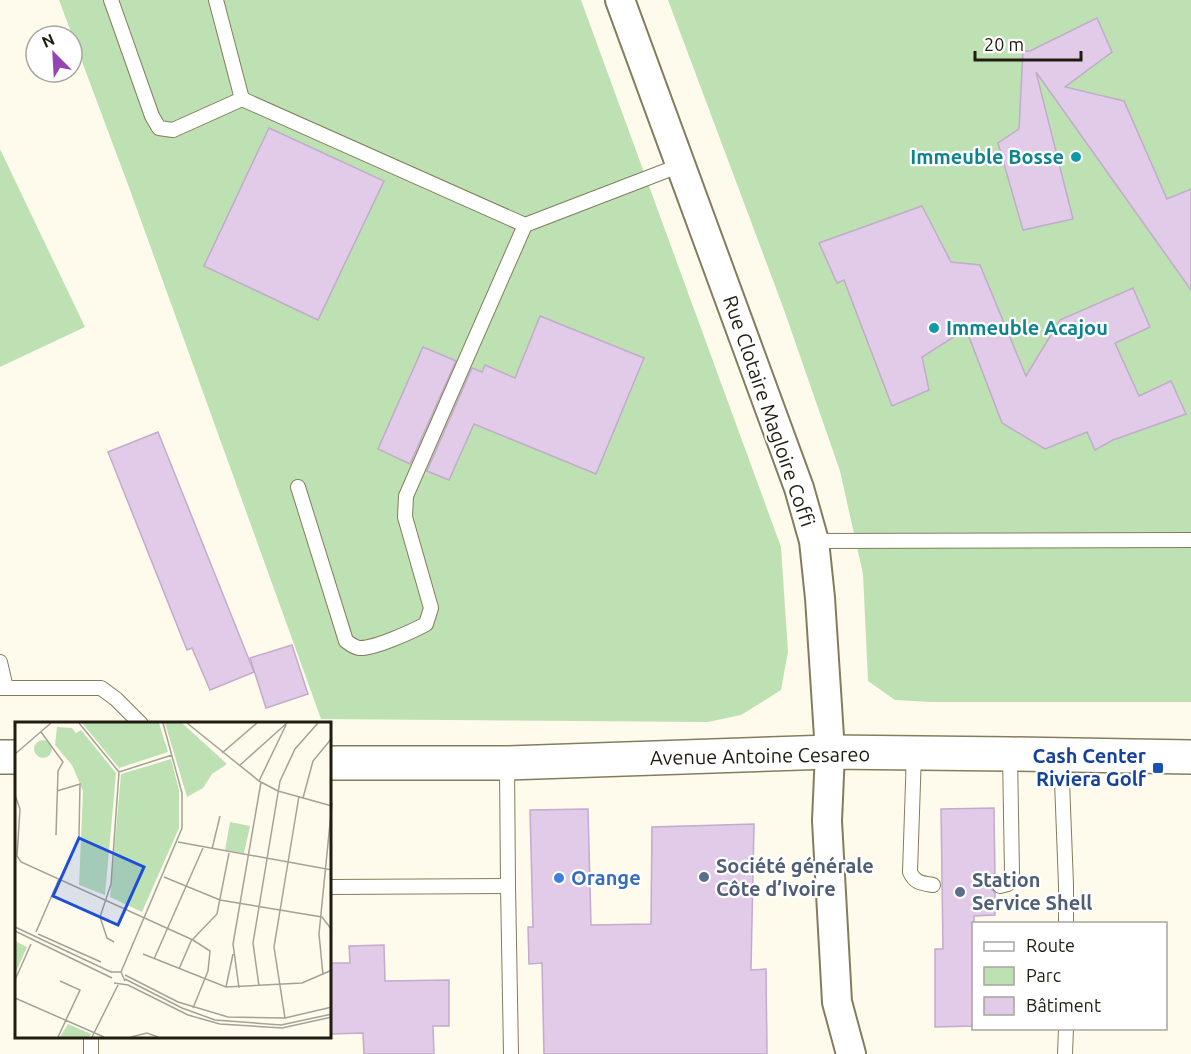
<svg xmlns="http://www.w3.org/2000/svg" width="1191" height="1054" font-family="Ubuntu,sans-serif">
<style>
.green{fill:#bde1b3}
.building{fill:#e1cbe9;stroke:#c1acc9;stroke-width:1.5}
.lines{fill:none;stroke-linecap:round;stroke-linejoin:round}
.service-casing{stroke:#847d5d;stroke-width:16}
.minor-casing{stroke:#847d5d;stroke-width:32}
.tertiary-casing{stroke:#847d5d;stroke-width:36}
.service{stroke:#fff;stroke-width:14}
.minor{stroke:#fff;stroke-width:28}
.tertiary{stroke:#fff;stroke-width:33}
.culture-dot{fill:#0f9aa8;stroke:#fff;stroke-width:2}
.transit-dot{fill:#1a4fb4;stroke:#fff;stroke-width:2}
.service-dot{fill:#5c6f8a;stroke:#fff;stroke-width:2}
.shop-dot{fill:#3f7fe0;stroke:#fff;stroke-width:2}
.labels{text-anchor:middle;stroke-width:4.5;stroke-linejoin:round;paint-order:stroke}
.culture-label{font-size:20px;font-weight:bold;fill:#0d838f;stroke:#fff;text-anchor:end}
.street-label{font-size:20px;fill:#201d10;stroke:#fff}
.transit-label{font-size:20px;font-weight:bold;fill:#164399;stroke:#fff;text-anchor:end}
.service-label{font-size:20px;font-weight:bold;fill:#4e5e75;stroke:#fff;text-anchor:start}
.shop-label{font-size:20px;font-weight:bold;fill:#366cbe;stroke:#fff;text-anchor:start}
.inset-road{fill:none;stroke:#a5a295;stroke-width:1.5}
.view{fill:#1d4ed8;fill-opacity:0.15;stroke:#1d4ed8;stroke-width:3}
.inset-edge{fill:none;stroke:#201d10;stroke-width:3}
</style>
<rect width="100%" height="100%" fill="#fefbed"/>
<g class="green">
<polygon points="59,0 581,0 781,547 788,652 781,690 741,715 708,722 321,719 130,190"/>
<polygon points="668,0 1191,0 1191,702 931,702 895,700 868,681 863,574 840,471 783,307"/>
<polygon points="0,149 85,327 0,367"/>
</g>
<g class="building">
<polygon points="1097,18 1112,52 1065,87 1124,101 1167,199 1191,189 1191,290 1036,72 1073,219 1023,230 998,143 1019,129 1023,51 1030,51"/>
<polygon points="269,128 384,181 318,320 204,266"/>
<polygon points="922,206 951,262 980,265 1026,376 1060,320 1133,288 1150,327 1115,343 1139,396 1171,381 1186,414 1113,440 1095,450 1087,432 1045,449 1002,423 966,329 922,357 929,390 892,406 844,280 837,283 819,243"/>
<polygon points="540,316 644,358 596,474 474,424 449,480 427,471 472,368 482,372 485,365 515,378"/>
<polygon points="423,347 456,361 410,464 378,449"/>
<polygon points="158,432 254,672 210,690 192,648 187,650 108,452"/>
<polygon points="292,645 308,694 266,708 250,658"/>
<polygon points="994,808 995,879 992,883 991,888 995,893 995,915 974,916 974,1026 935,1027 935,949 943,949 941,809"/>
<polygon points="588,809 591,925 651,924 652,827 754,824 751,970 766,969 767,1054 544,1054 542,963 529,964 528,927 533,927 530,810"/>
<polygon points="384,945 385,981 449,980 449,1026 433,1026 434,1054 364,1054 363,1033 330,1034 330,963 350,963 349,946"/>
</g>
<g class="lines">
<g class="service-casing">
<g id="service">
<polyline points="111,0 152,116 159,128 173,130 242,99 525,225 681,165"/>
<polyline points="216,0 242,99"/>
<path d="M 298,487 L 346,641 C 350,644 354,647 359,648 C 374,649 413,631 426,624 L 431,608 L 405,517 L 406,496 L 525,225"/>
<polyline points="814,541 1191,540"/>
<polyline points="0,662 6,688"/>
<polyline points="0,688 101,688 116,699 141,724"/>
<path d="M 914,753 L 910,872 C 915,883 921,883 933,885"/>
<polyline points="1061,755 1066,885 1066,924"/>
<polyline points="507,763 508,886 511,1054"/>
<polyline points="1000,886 1008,884 1011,879 1012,873 1010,754"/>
<polyline points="330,887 508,886"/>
<polyline points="91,1038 91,1054"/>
<polyline points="1065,1054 1066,1028"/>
</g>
</g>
<g class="minor-casing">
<polyline id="minor" points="620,0 799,488 814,541 820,598 830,752 827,821 837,1002 851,1054"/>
</g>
<g class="tertiary-casing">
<g id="tertiary">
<polyline points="0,757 16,757"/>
<polyline points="330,763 507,763 830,752 1010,754 1191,757"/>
</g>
</g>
<use href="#service" class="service"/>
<use href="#minor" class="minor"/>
<use href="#tertiary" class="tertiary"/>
</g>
<g class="culture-dot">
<circle cx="1076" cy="157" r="6"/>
<circle cx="934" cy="328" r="6"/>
</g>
<rect class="transit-dot" x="1152" y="762" width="12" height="12" rx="3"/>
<g class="service-dot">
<circle cx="704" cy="877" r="6"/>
<circle cx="960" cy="892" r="6"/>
</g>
<circle class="shop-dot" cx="559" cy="878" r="6"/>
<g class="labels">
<g class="culture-label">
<text x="1064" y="164">Immeuble Bosse</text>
<text x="946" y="335" text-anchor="start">Immeuble Acajou</text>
</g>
<g class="street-label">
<text transform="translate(769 411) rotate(71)" y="7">Rue Clotaire Magloire Coffi</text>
<text transform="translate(760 756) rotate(-1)" y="7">Avenue Antoine Cesareo</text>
</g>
<g class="transit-label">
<text x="1146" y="763">Cash Center<tspan x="1146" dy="23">Riviera Golf</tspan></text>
</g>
<g class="service-label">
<text x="716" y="873">Société générale<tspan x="716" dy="23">Côte d’Ivoire</tspan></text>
<text x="972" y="887">Station<tspan x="972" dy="23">Service Shell</tspan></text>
</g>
<g class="shop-label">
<text x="571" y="885">Orange</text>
</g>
</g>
<g transform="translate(15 722)">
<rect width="316" height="316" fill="#fefbed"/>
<path d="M 67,1 L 144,1 L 153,30 L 104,46 ZM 150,1 L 167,1 L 212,42 L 197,52 L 188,66 L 172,75 ZM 42,5 L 57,6 L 61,11 L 66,8 L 101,51 L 90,173 L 64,163 L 68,69 L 57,43 L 40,23 ZM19 27a9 9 0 1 1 18 0a9 9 0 1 1-18 0ZM 156,37 L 164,68 L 164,106 L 127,190 L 95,175 L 106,52 ZM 215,100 L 235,104 L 229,131 L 210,128 ZM 0,219 L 12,225 L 0,252 ZM 53,302 L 76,312 L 74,315 L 45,315 Z" fill="#bde1b3"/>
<path class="inset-road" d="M 64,1 L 104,50M 172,1 L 244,59 L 263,69 L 317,84M 26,10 L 48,40 L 43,49 L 41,113M 207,31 L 242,1M 0,32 L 36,1M 224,44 L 272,1M 104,50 L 157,33M 244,59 L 271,3M 42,69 L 65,62 L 64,115M 0,73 L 5,87 L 2,134 L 6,140 L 178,218 L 195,229 L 193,249 L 178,286M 288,76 L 298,39 L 317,16M 163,120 L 317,148M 197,127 L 205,94M 149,155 L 205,178 L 307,195 L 317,208M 0,205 L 96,250 L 106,250 L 110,259M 0,209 L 97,256M 21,210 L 44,157M 23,212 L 86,240M 178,217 L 202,192 L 214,131M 99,220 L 92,216 L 85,195 L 96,162 L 104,50M 128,232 L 211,265 L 287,261 L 317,248M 139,237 L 188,126M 164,247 L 177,217M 106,250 L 167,106 L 167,71 L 148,1M 110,253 L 163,280 L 213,295 L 270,296 L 317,285M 308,253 L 304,212 L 317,81M 110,257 L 167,286 L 200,298 L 266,303 L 317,292M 0,258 L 16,222M 99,261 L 113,263 L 173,293 L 205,302 L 267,306 L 317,295M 244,264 L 238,221 L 265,59 L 280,27 L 303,1M 211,265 L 218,232M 224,266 L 218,222 L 246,60M 0,276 L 89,315M 270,296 L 259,225 L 284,74M 43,315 L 65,268 L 45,259M 77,315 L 103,263M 116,315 L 132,311 L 143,315"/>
<path class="view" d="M 64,116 L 129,145 L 103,203 L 38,174 Z"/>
<rect width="316" height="316" class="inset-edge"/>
</g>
<rect x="972" y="922" width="195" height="108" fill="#ffffff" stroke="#a6a59f" stroke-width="1.5"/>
<rect x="984" y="942" width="30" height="9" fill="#ffffff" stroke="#a6a59f" stroke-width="1.5"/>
<text x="1026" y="952" font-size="18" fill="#201d10">Route</text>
<rect x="984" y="967" width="30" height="18" fill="#bde1b3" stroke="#a6a59f" stroke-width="1.5"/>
<text x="1026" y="982" font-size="18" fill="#201d10">Parc</text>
<rect x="984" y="997" width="30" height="18" fill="#e1cbe9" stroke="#a6a59f" stroke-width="1.5"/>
<text x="1026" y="1012" font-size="18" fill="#201d10">Bâtiment</text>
<g transform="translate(54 54) rotate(336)"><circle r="28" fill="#ffffff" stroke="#a6a59f" stroke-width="1.5"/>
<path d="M0-4.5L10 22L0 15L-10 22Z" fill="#9644b3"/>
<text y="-9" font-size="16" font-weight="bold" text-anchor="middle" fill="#201d10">N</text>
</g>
<path d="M975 51v9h106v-9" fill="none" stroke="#201d10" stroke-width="3"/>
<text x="984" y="51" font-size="18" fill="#201d10" stroke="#ffffff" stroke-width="4.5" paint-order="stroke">20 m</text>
</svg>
